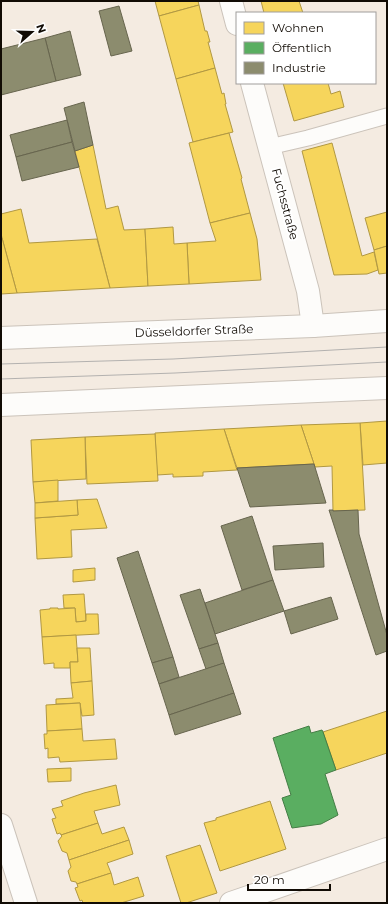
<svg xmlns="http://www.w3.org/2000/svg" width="388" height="904" font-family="Montserrat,sans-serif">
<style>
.homes{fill:#f6d55c;stroke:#b19842}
.public{fill:#5aae61;stroke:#447d45}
.industry{fill:#8c8c6e;stroke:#67654e}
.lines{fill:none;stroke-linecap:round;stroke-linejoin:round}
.service-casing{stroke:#cbc3ba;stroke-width:17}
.minor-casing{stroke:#cbc3ba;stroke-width:24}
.secondary-casing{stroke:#cbc3ba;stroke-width:24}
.service{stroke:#fdfcfa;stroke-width:15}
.minor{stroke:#fdfcfa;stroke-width:22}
.secondary{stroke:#fdfcfa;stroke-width:22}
.tram{stroke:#b3b1af;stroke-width:1}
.labels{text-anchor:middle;stroke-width:4;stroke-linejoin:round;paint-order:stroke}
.street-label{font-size:12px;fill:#110b04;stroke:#fff}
</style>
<rect width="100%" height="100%" fill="#f4ebe1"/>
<g class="homes">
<polygon points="155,1 198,1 199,5 159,16"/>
<polygon points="261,1 299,1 303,13 264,13"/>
<polygon points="199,5 205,31 207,31 210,42 208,42 215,68 176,79 159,16"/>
<polygon points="215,68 222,94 224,93 226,104 225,104 233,132 193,142 176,79"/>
<polygon points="283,83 328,83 331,94 340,91 344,107 294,121"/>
<polygon points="229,133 242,178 241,179 250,213 210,223 189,143"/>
<polygon points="332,143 362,256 374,252 378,270 367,274 334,275 302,151"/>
<polygon points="93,145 106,209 118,206 124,230 145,229 148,286 110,288 75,151"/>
<polygon points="21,209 29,243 97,239 110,288 17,293 1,234 1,214"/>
<polygon points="387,212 387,246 374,250 365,218"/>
<polygon points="250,213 257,239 261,280 189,284 187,243 216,241 210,223"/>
<polygon points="173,227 174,244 187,243 189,284 148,286 145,229"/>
<polygon points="1,238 2,238 17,293 1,294"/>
<polygon points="387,246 387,273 379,274 374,250"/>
<polygon points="387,421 387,463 363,465 360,423"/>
<polygon points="360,423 365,510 333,511 332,466 315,467 301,425"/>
<polygon points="301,425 314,464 237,468 224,429"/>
<polygon points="224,429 237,470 203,472 203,476 173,477 173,474 157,475 155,433"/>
<polygon points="155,434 158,481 87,484 85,437"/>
<polygon points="85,437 86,479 33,482 31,440"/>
<polygon points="58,480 58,501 35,503 33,482"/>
<polygon points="97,499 107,528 71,530 72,557 37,559 35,518 78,515 77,500"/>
<polygon points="77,500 78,515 35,518 35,503"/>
<polygon points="95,568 95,580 73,582 73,570"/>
<polygon points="84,594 86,621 76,622 75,608 64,608 63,595"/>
<polygon points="50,608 58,608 58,609 75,608 76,622 86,621 86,614 98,614 99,634 42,637 40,610 50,609"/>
<polygon points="76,635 78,662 70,662 70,668 54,668 54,663 44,664 42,637"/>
<polygon points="77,648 90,648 92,681 71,683 70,662 78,662"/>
<polygon points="92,681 94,715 82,716 80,703 56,704 56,699 73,698 71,683"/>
<polygon points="80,703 82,729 47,731 46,705"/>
<polygon points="387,711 387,753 336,770 323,732"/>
<polygon points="82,729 83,741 115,739 117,759 60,762 59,757 48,758 48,748 45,749 44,734 47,734 47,731"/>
<polygon points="71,768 71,781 48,782 47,769"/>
<polygon points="116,785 120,805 94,811 98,823 61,835 60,833 57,834 52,819 56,818 52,809 63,806 61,801 84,793"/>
<polygon points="270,801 286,849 220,871 204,823 216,820 216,818"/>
<polygon points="98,823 102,834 124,827 129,840 69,860 67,853 62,851 58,841 62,836 61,835"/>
<polygon points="129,840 133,854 107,863 111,873 77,884 76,882 71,881 68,871 71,867 69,860"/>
<polygon points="200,845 217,893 186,903 181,903 166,856"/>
<polygon points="111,873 114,885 138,877 144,896 121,903 83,903 82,900 80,901 75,888 78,887 77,884"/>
</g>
<polygon class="public" points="309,726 311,733 322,730 323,732 336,770 325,774 338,815 321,824 292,828 282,798 291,795 273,738"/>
<g class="industry">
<polygon points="119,6 132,51 111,56 99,11"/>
<polygon points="70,31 81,75 56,81 45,38"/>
<polygon points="45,38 56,81 1,95 1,49"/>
<polygon points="84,102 93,145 75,151 64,108"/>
<polygon points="67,120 72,142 16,157 10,135"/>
<polygon points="72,142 79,167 22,181 16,157"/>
<polygon points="314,464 326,503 250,507 237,468"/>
<polygon points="329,510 333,510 333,511 358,510 359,534 387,635 387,651 376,655"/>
<polygon points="252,516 273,580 242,590 221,526"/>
<polygon points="323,543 324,567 275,570 273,546"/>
<polygon points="138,551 173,657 152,663 117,558"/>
<polygon points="273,580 284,611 215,634 205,603"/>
<polygon points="200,589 218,643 199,649 180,595"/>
<polygon points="331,597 338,619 291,634 284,611"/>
<polygon points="218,643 224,663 206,669 199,649"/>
<polygon points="173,657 179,677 159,684 152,663"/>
<polygon points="224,663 234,693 169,715 159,684"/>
<polygon points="234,693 241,714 175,735 169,715"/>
</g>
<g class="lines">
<g class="service-casing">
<polyline id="service" points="269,147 308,138 387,116"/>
</g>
<g class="minor-casing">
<g id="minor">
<polyline points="231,1 237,24"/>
<polyline points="252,83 308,291 313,326"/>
<polyline points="1,825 26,903"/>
<polyline points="231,903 387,849"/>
</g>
</g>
<g class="secondary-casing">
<g id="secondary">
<polyline points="1,338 313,326 387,321"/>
<polyline points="1,405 387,388"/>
</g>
</g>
<use href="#service" class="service"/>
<use href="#minor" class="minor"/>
<use href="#secondary" class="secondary"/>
<g class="tram">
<polyline points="1,364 173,359 387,347"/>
<polyline points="1,379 175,373 387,362"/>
</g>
</g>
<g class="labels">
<g class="street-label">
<text transform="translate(285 204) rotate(75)" y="4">Fuchsstraße</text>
<text transform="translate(194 331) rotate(-2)" y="4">Düsseldorfer Straße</text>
</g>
</g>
<rect width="388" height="904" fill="none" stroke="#110b04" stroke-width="4"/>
<rect x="236" y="12" width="140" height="72" fill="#ffffff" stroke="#a09d9b"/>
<rect x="244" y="22" width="20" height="12" fill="#f6d55c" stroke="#a09d9b"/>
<text x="272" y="32" font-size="12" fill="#110b04">Wohnen</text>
<rect x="244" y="42" width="20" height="12" fill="#5aae61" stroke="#a09d9b"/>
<text x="272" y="52" font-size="12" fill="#110b04">Öffentlich</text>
<rect x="244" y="62" width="20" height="12" fill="#8c8c6e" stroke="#a09d9b"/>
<text x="272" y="72" font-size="12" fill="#110b04">Industrie</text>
<g transform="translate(32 32) rotate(70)" stroke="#ffffff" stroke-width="3" paint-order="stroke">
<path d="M0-3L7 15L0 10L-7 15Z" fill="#110b04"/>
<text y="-6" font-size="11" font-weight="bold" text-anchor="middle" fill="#110b04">N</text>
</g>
<path d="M248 884v6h82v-6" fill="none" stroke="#110b04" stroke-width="2"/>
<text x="254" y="884" font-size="12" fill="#110b04" stroke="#ffffff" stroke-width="3" paint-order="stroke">20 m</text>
</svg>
